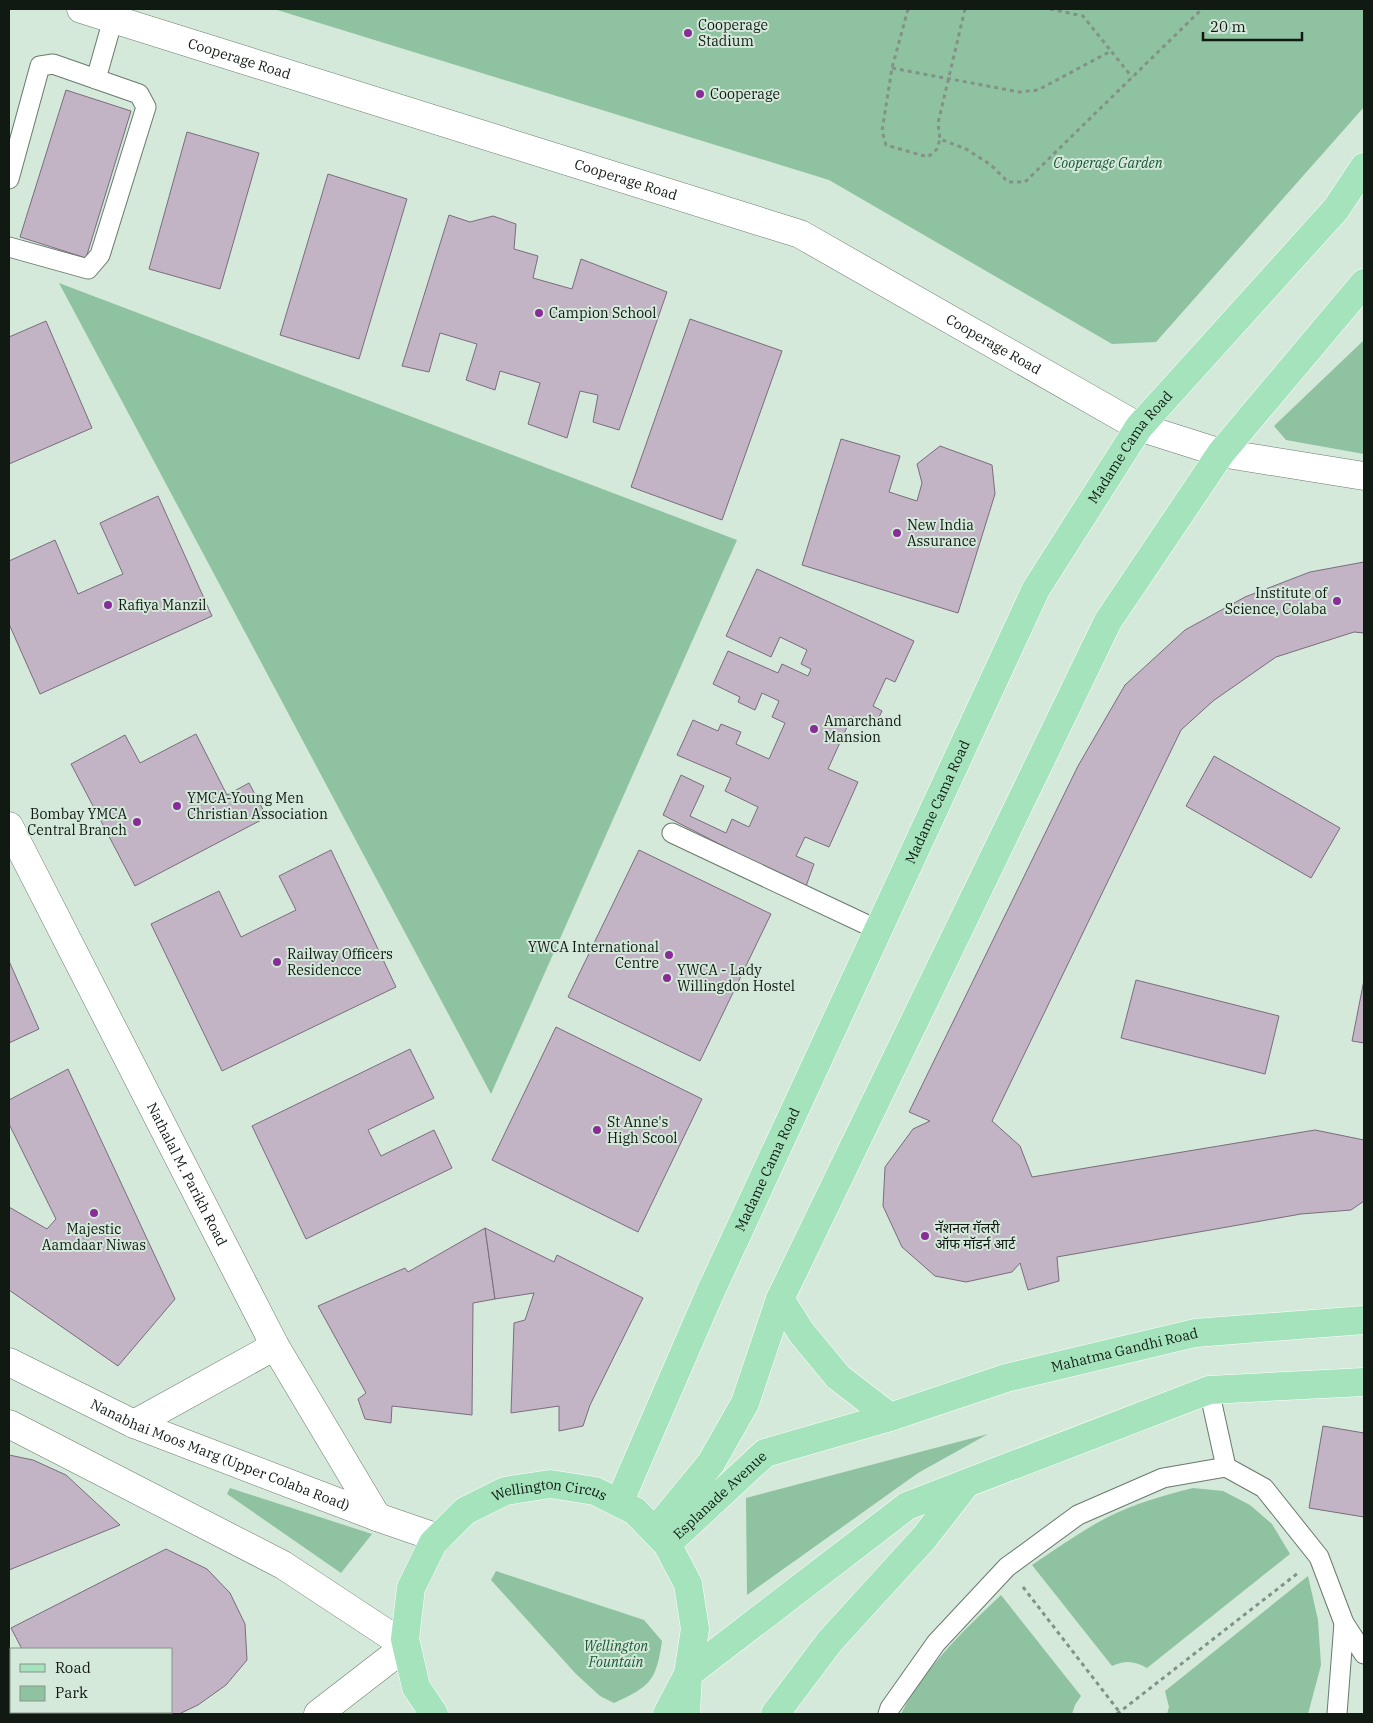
<svg xmlns="http://www.w3.org/2000/svg" width="1373" height="1723" font-family="'IBM Plex Serif','Noto Sans Devanagari',serif">
<style>
.green{fill:#8fc2a0}
.building{fill:#c2b3c5;stroke:#7a6d7d}
.lines{fill:none;stroke-linecap:round;stroke-linejoin:round}
.service-casing{stroke:#687a6d;stroke-width:21}
.tertiary-casing{stroke:#687a6d;stroke-width:29}
.secondary-casing{stroke:#687a6d;stroke-width:29}
.primary-casing{stroke:#fff;stroke-width:29}
.path{stroke:#839287;stroke-width:3;stroke-dasharray:4 4;stroke-linecap:butt}
.service{stroke:#fff;stroke-width:19}
.tertiary{stroke:#fff;stroke-width:28}
.secondary{stroke:#fff;stroke-width:28}
.primary{stroke:#a4e3bc;stroke-width:28}
.poi-dot{fill:#882d98;stroke:#d4e9da;stroke-width:2}
.labels{text-anchor:middle;stroke-width:4;stroke-linejoin:round;paint-order:stroke}
.poi-label{font-size:14px;fill:#111913;stroke:#d4e9da;text-anchor:start}
.street-label{font-size:14px;fill:#111913;stroke:#d4e9da}
.park-label{font-size:14px;font-style:italic;fill:#195835;stroke:#d4e9da}
</style>
<rect width="100%" height="100%" fill="#d4e9da"/>
<g class="green">
<polygon points="274,9 1364,9 1364,107 1156,342 1112,344 829,180"/>
<polygon points="59,283 737,540 491,1094"/>
<polygon points="1364,340 1364,454 1286,440 1274,426"/>
<polygon points="988,1434 918,1473 747,1595 746,1498"/>
<polygon points="230,1488 372,1534 341,1573 227,1494"/>
<path d="M 1193,1488 L 1223,1491 L 1250,1505 L 1272,1524 L 1290,1554 L 1147,1668 C 1134,1661 1126,1660 1112,1666 L 1032,1565 C 1056,1549 1081,1531 1106,1518 C 1133,1504 1164,1495 1193,1488 Z"/>
<path d="M 496,1571 L 644,1620 L 662,1641 C 656,1682 650,1686 614,1703 L 600,1696 L 576,1674 L 491,1580 Z"/>
<polygon points="1308,1576 1318,1620 1321,1665 1308,1714 1167,1714 1169,1707 1165,1691"/>
<path d="M 1001,1595 L 1081,1696 L 1075,1705 L 1072,1714 L 901,1714 C 925,1667 963,1631 1001,1595 Z"/>
</g>
<g class="building">
<polygon points="66,90 131,111 86,258 20,237"/>
<polygon points="187,132 259,153 220,289 149,269"/>
<polygon points="328,174 407,199 359,359 280,335"/>
<polygon points="449,215 470,222 493,216 516,224 514,249 538,256 533,278 572,289 581,259 667,292 619,430 593,422 598,395 580,391 567,438 528,424 540,383 500,371 495,390 466,380 477,344 440,333 429,372 402,366"/>
<polygon points="690,319 782,351 722,520 631,487"/>
<polygon points="46,321 92,428 9,464 9,337"/>
<polygon points="841,439 900,456 889,492 917,501 922,483 917,464 940,446 992,465 995,494 958,613 802,565"/>
<polygon points="158,496 212,616 40,694 9,624 9,561 55,540 78,594 123,574 100,523"/>
<polygon points="1364,562 1364,633 1354,632 1276,657 1213,701 1181,730 992,1121 1020,1146 1032,1177 1315,1130 1364,1140 1364,1201 1351,1210 1301,1214 1057,1257 1059,1281 1028,1290 1020,1263 1012,1272 966,1282 935,1276 902,1247 883,1206 885,1167 913,1129 930,1121 909,1112 1078,766 1125,685 1185,630 1245,597 1310,572"/>
<polygon points="757,569 914,641 895,682 886,678 873,706 882,711 874,727 852,716 828,769 858,782 829,847 805,837 796,856 814,864 805,889 734,861 737,853 663,815 681,775 704,786 690,816 726,833 732,819 749,827 758,807 725,791 731,778 677,755 693,720 718,731 721,724 741,732 736,744 769,759 785,723 772,717 779,701 762,693 755,710 738,702 740,697 713,684 728,651 778,673 782,664 808,676 811,669 801,664 807,650 780,637 771,657 726,636"/>
<polygon points="196,734 227,795 249,783 267,817 135,886 71,764 125,735 140,763"/>
<polygon points="1214,756 1340,828 1311,878 1186,806"/>
<polygon points="331,850 396,987 222,1071 151,924 219,891 241,937 296,910 279,876"/>
<polygon points="639,850 771,914 700,1061 568,997"/>
<polygon points="9,961 39,1029 9,1043"/>
<polygon points="1136,980 1279,1016 1265,1074 1121,1038"/>
<polygon points="1364,980 1364,1043 1352,1041"/>
<polygon points="556,1027 702,1099 638,1232 492,1160"/>
<polygon points="410,1049 434,1098 368,1130 381,1156 434,1130 452,1168 306,1239 252,1126"/>
<polygon points="68,1069 175,1299 118,1366 9,1290 9,1207 47,1229 56,1219 9,1124 9,1100"/>
<polygon points="485,1228 495,1299 473,1303 472,1415 392,1406 391,1423 365,1419 358,1399 366,1393 318,1306 405,1268 408,1272"/>
<polygon points="485,1228 554,1262 557,1255 643,1298 590,1405 583,1426 559,1431 559,1406 511,1413 514,1323 525,1320 534,1293 495,1299"/>
<polygon points="1323,1426 1364,1433 1364,1517 1309,1508"/>
<polygon points="9,1455 33,1460 66,1475 120,1525 9,1570"/>
<polygon points="166,1549 207,1569 230,1593 245,1624 247,1660 226,1685 198,1705 179,1714 54,1714 53,1712 171,1712 171,1649 22,1649 11,1628"/>
</g>
<g class="lines">
<g class="service-casing">
<g id="service">
<polyline points="96,79 113,19"/>
<polyline points="9,179 40,66 53,64 139,94 146,107 100,255 88,269 9,247"/>
<polyline points="672,833 878,930"/>
<polyline points="1209,1390 1226,1467 1264,1488 1319,1557 1344,1623 1364,1654"/>
<polyline points="888,1714 890,1708 936,1643 1007,1567 1078,1515 1163,1478 1226,1467"/>
<polyline points="1337,1714 1344,1623"/>
</g>
</g>
<g class="tertiary-casing">
<g id="tertiary">
<path id="s1" d="M 81,9 L 800,234 L 1139,427"/>
<path id="s2" d="M 9,826 L 275,1346 L 377,1517"/>
<polyline points="318,1714 406,1646"/>
</g>
</g>
<g class="secondary-casing">
<g id="secondary">
<polyline points="1139,427 1221,453 1364,476"/>
<path id="s3" d="M 9,1362 L 134,1424 L 377,1517 L 438,1538"/>
<polyline points="9,1424 283,1565 406,1646"/>
<polyline points="134,1424 275,1346"/>
</g>
</g>
<g class="primary-casing">
<g id="primary">
<polyline points="780,1299 801,1332 838,1377 890,1417"/>
<path id="s4" d="M 619,1503 L 710,1293 L 1036,589 L 1139,427 L 1336,209 L 1364,167"/>
<polyline points="655,1531 711,1463 745,1403 780,1299 1108,621 1221,453 1364,283"/>
<path id="s5" d="M 667,1544 L 765,1453 L 890,1417 L 1006,1378 L 1195,1333 L 1364,1320"/>
<path id="s6" d="M 434,1714 L 416,1687 L 405,1639 L 411,1588 L 433,1543 L 465,1511 L 505,1491 L 550,1484 L 595,1491 L 635,1511 L 667,1544 L 688,1584 L 695,1629 L 688,1674 L 667,1714"/>
<polyline points="686,1714 688,1674 907,1506 1209,1390 1364,1382"/>
<polyline points="775,1714 830,1641 924,1538 966,1484"/>
</g>
</g>
<g class="path">
<polyline points="908,9 892,68 882,131 886,145 928,157 937,149 940,139"/>
<polyline points="965,9 938,123 940,139 966,149 991,165 1008,182 1025,182 1202,9"/>
<polyline points="1050,9 1083,16 1111,51"/>
<polyline points="892,68 1019,92 1038,90 1111,51 1132,77"/>
<polyline points="1023,1587 1121,1714"/>
<polyline points="1117,1714 1298,1573"/>
</g>
<use href="#service" class="service"/>
<use href="#tertiary" class="tertiary"/>
<use href="#secondary" class="secondary"/>
<use href="#primary" class="primary"/>
</g>
<g class="poi-dot">
<circle cx="688" cy="33" r="5"/>
<circle cx="700" cy="94" r="5"/>
<circle cx="539" cy="313" r="5"/>
<circle cx="897" cy="533" r="5"/>
<circle cx="1337" cy="601" r="5"/>
<circle cx="108" cy="605" r="5"/>
<circle cx="814" cy="729" r="5"/>
<circle cx="177" cy="806" r="5"/>
<circle cx="137" cy="822" r="5"/>
<circle cx="669" cy="955" r="5"/>
<circle cx="277" cy="962" r="5"/>
<circle cx="667" cy="978" r="5"/>
<circle cx="597" cy="1130" r="5"/>
<circle cx="94" cy="1213" r="5"/>
<circle cx="925" cy="1236" r="5"/>
</g>
<g class="labels">
<g class="poi-label">
<text x="698" y="30">Cooperage<tspan x="698" dy="16">Stadium</tspan></text>
<text x="710" y="99">Cooperage</text>
<text x="549" y="318">Campion School</text>
<text x="907" y="530">New India<tspan x="907" dy="16">Assurance</tspan></text>
<text x="1327" y="598" text-anchor="end">Institute of<tspan x="1327" dy="16">Science, Colaba</tspan></text>
<text x="118" y="610">Rafiya Manzil</text>
<text x="824" y="726">Amarchand<tspan x="824" dy="16">Mansion</tspan></text>
<text x="187" y="803">YMCA-Young Men<tspan x="187" dy="16">Christian Association</tspan></text>
<text x="127" y="819" text-anchor="end">Bombay YMCA<tspan x="127" dy="16">Central Branch</tspan></text>
<text x="659" y="952" text-anchor="end">YWCA International<tspan x="659" dy="16">Centre</tspan></text>
<text x="287" y="959">Railway Officers<tspan x="287" dy="16">Residencce</tspan></text>
<text x="677" y="975">YWCA - Lady<tspan x="677" dy="16">Willingdon Hostel</tspan></text>
<text x="607" y="1127">St Anne's<tspan x="607" dy="16">High Scool</tspan></text>
<text x="935" y="1233">नॅशनल गॅलरी<tspan x="935" dy="16">ऑफ मॉडर्न आर्ट</tspan></text>
<text x="94" y="1234" text-anchor="middle">Majestic<tspan x="94" dy="16">Aamdaar Niwas</tspan></text>
</g>
<g class="street-label">
<text dy="5" stroke="none"><textPath href="#s1" startOffset="166">Cooperage Road</textPath></text>
<text dy="5" stroke="none"><textPath href="#s1" startOffset="571">Cooperage Road</textPath></text>
<text dy="5" stroke="none"><textPath href="#s1" startOffset="976">Cooperage Road</textPath></text>
<text dy="5" stroke="none"><textPath href="#s4" startOffset="1175">Madame Cama Road</textPath></text>
<text dy="5" stroke="none"><textPath href="#s4" startOffset="770">Madame Cama Road</textPath></text>
<text dy="5" stroke="none"><textPath href="#s4" startOffset="365">Madame Cama Road</textPath></text>
<text dy="5" stroke="none"><textPath href="#s2" startOffset="391">Nathalal M. Parikh Road</textPath></text>
<text dy="5" stroke="none"><textPath href="#s5" startOffset="508">Mahatma Gandhi Road</textPath></text>
<text dy="5" stroke="none"><textPath href="#s3" startOffset="231">Nanabhai Moos Marg (Upper Colaba Road)</textPath></text>
<text dy="5" stroke="none"><textPath href="#s5" startOffset="72">Esplanade Avenue</textPath></text>
<text dy="5" stroke="none"><textPath href="#s6" startOffset="318">Wellington Circus</textPath></text>
</g>
<g class="park-label">
<text x="1108" y="168">Cooperage Garden</text>
<text x="616" y="1651">Wellington<tspan x="616" dy="16">Fountain</tspan></text>
</g>
</g>
<rect width="1373" height="1723" fill="none" stroke="#111913" stroke-width="20"/>
<rect x="10" y="1648" width="162" height="65" fill="#d4e9da" stroke="#86968a"/>
<rect x="20" y="1664" width="25" height="8" fill="#a4e3bc" stroke="#86968a"/>
<text x="55" y="1673" font-size="15" fill="#111913">Road</text>
<rect x="20" y="1686" width="25" height="15" fill="#8fc2a0" stroke="#86968a"/>
<text x="55" y="1698" font-size="15" fill="#111913">Park</text>
<path d="M1203 32v8h99v-8" fill="none" stroke="#111913" stroke-width="2.5"/>
<text x="1210" y="32" font-size="15" fill="#111913" stroke="#d4e9da" stroke-width="4" paint-order="stroke">20 m</text>
</svg>
